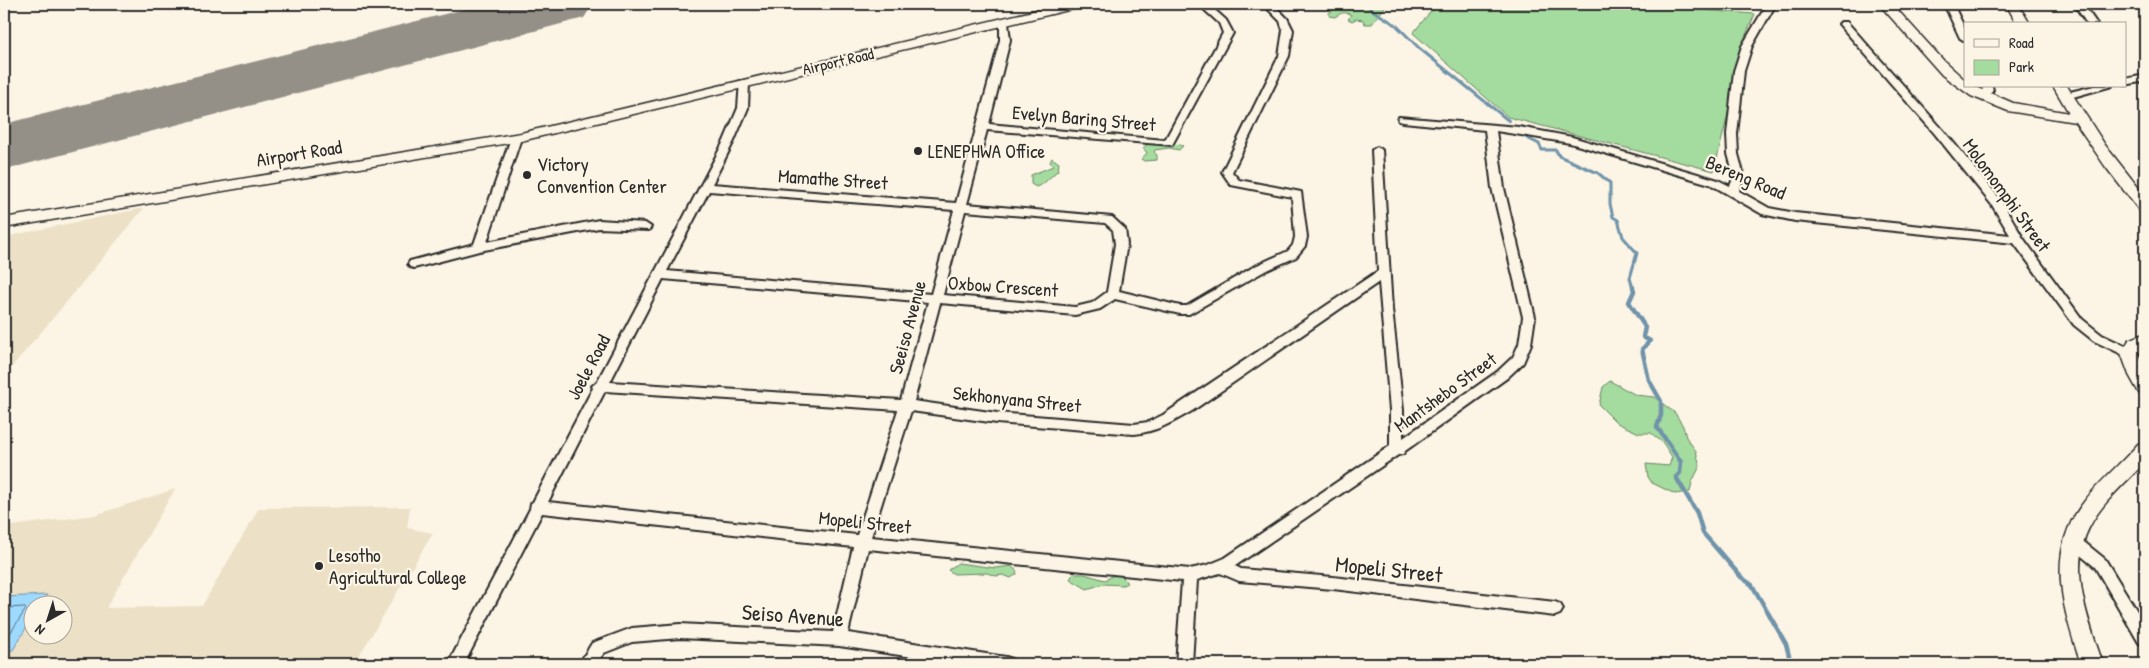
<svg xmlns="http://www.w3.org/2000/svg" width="2149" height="668" font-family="'Patrick Hand',sans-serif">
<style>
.built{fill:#ece0c6;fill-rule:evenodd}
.green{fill:#a4db9e;stroke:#688364}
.water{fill:#9ed9fe;stroke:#7093aa}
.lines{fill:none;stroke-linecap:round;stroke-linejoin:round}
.shore{stroke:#59717f;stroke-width:1}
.stream-far1{stroke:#7093aa;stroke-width:3}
.stream{stroke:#7093aa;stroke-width:4.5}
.runway{fill:#949088;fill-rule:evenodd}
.street-casing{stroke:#2b2b2b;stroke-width:4}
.secondary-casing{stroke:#2b2b2b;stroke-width:3}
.street{fill:#fcf5e5;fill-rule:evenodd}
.secondary{fill:#fcf5e5;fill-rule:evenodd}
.poi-dot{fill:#2b2b2b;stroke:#fcf5e5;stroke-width:2}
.labels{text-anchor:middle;stroke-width:4.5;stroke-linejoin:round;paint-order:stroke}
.far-street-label{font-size:16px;fill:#2b2b2b;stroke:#fcf5e5}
.street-label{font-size:19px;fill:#2b2b2b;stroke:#fcf5e5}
.poi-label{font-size:19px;fill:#2b2b2b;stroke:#fcf5e5;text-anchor:start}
.near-street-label{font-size:22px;fill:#2b2b2b;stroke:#fcf5e5}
</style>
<rect width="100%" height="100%" fill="#fcf5e5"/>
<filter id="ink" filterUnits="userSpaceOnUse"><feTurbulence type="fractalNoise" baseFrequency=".02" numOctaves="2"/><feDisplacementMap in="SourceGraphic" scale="10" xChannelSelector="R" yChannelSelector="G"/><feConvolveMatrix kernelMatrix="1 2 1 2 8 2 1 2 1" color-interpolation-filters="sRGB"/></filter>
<g filter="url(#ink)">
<g class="built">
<polygon points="144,208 54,317 4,376 4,237"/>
<path d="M 175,489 L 106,608 L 202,606 L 259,508 L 410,507 L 407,528 L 433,533 L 354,664 L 4,664 L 4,527 L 95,515 ZM 32,606 L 62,606 L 62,636 L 32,636 Z"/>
</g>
<g class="green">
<path d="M 1330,4 L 1345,6 L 1347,4 L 1383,4 L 1385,7 L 1372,24 L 1365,24 L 1363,20 L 1356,19 L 1352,21 L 1348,19 L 1351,15 C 1344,11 1341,13 1335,17 L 1329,16 L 1329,13 L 1335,9 Z"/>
<polygon points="1452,4 1621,4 1755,14 1745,37 1736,67 1732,98 1714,171 1508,117 1413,33 1431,11"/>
<path d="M 1156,143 C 1166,147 1174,142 1183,146 L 1179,150 L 1169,148 L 1155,150 L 1154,152 L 1157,155 L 1157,160 L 1144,161 L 1141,159 L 1147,153 L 1143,148 L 1148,144 Z"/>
<polygon points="1052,158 1059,163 1058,170 1043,184 1036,187 1031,184 1031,175 1053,166 1050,162"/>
<polygon points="1610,381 1636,395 1654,397 1675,413 1683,426 1686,437 1696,451 1700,466 1692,482 1690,492 1675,494 1652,483 1648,477 1646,464 1669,466 1672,457 1663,443 1651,433 1639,433 1617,423 1599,405 1603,387"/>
<polygon points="958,563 996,568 1011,566 1016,570 1017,574 1011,578 1003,575 996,576 987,573 954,574 948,570"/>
<polygon points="1073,574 1084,574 1105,580 1116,574 1122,576 1127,583 1123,585 1103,584 1087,589 1070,579"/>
</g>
<polygon class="water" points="47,595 40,605 32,606 32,618 13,650 4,651 4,597"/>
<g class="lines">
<polyline class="shore" points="4,608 24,607 26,609 7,638 4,639"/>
<g class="stream-far1">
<polyline points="1367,4 1372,10 1396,25 1419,48 1509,121"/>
<polyline points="1521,135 1539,144 1542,150 1556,150 1559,156 1598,173 1610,183 1610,204 1613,217 1618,220 1623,237 1637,253 1630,278 1633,288"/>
</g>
<polyline class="stream" points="1633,287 1634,291 1629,302 1645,327 1643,337 1650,341 1642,349 1649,380 1661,401 1661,415 1657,427 1681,462 1680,473 1676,477 1697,513 1703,533 1741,577 1752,585 1786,644 1791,664"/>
<polygon class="runway" points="485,4 593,4 584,18 4,170 4,124"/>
<g class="street-casing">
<g id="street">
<path d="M 1198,4 L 1208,4 L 1226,20 L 1233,33 L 1172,145 L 987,130 L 967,204 L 1112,217 L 1125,229 L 1127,244 L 1119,291 L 1180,306 L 1187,306 L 1255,266 L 1288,251 L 1293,245 L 1295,237 L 1292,197 L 1231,185 L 1222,172 L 1279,56 L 1283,30 L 1280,21 L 1263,4 L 1273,4 L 1287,18 L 1293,30 L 1289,56 L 1232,172 L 1239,180 L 1301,192 L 1307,237 L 1305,246 L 1296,257 L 1263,272 L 1189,314 L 1180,314 L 1115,299 L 1100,309 L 1075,315 L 940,303 L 914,401 L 997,413 L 1134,424 L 1148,422 L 1163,415 L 1378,271 L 1372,150 L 1377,147 L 1382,150 L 1392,309 L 1403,410 L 1403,438 L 1497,372 L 1513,357 L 1519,344 L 1523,317 L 1492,188 L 1485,130 L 1403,122 L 1399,121 L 1398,119 L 1399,117 L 1519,127 L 1572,137 L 1718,180 L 1730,186 L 1734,176 L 1728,154 L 1727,134 L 1734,71 L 1742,46 L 1767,4 L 1776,4 L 1752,46 L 1744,71 L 1737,134 L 1738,154 L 1744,176 L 1739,191 L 1769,208 L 1795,213 L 2010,235 L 1992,205 L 1935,134 L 1839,24 L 1841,22 L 1847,22 L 1943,130 L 2001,200 L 2023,238 L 2082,319 L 2102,335 L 2134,350 L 2136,353 L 2134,356 L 2126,356 L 2094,341 L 2074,325 L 2014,243 L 1795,221 L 1762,214 L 1710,184 L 1570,143 L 1496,131 L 1504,188 L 1535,317 L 1531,344 L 1523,363 L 1507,378 L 1405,451 L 1403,454 L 1398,455 L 1235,566 L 1241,569 L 1333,577 L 1555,602 L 1560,604 L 1563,609 L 1560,614 L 1555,616 L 1333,589 L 1239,581 L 1220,573 L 1197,580 L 1192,664 L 1176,664 L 1182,581 L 868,549 L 848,633 L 1006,657 L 1012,659 L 1014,664 L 960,664 L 839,646 L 680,638 L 632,642 L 604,653 L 596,664 L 579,664 L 592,643 L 632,628 L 680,624 L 833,632 L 853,547 L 542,513 L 464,664 L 448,664 L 530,509 L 531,503 L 533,502 L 593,388 L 592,386 L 597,382 L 724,141 L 738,108 L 740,81 L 748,81 L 749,83 L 748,108 L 734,141 L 712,184 L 956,203 L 1000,40 L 1000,21 L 1006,21 L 1008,23 L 1010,40 L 989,124 L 1165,140 L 1223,33 L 1219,23 ZM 709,191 L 954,210 L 931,294 L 667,271 ZM 965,211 L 1105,223 L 1113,230 L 1115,244 L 1107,292 L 1092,303 L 1075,307 L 943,295 ZM 663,279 L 928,302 L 901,400 L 610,382 ZM 1379,282 L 1390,410 L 1390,446 L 1225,558 L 1208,565 L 1190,569 L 871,537 L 911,411 L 997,423 L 1134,434 C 1156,432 1173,422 1192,411 ZM 605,391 L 898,410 L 857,535 L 548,502 Z"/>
<polygon points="1944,4 1953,4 1965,29 1965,41 1960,38"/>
<polygon points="2074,4 2083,4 2097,24 2087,24"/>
<polygon points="2145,75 2145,81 2125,85 2125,79"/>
<polygon points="1982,86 1992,86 1993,90 1987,99 1983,100 1978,97 1983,90"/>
<polygon points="2094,86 2112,86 2066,99 2061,96 2062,94"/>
<polygon points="516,135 521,138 487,242 599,220 645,223 651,227 649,230 599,228 479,251 414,268 410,267 408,264 410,261 474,244 511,138"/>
<polygon points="2074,536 2079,538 2105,559 2145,624 2145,645 2139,643 2095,567 2069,546 2067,542 2069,538"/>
</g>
</g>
<g class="secondary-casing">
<g id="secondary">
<polygon points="1062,4 1083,4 1077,8 521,141 4,228 4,218 521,133"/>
<polygon points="1879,4 1892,4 1944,61 1965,80 1965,86 1974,86 2013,103 2069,113 2053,86 2067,86 2105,145 2145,196 2145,211 2139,210 2105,166 2075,122 2008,111 1971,96 1942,75"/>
<polygon points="2006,4 2018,4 2030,24 2017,24"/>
<polygon points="2145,333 2145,347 2139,353 2145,370 2145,395 2139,393 2129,375 2121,353 2129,340"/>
<path d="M 2145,442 L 2145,462 C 2127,482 2103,501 2090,526 C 2067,568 2089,622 2103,664 L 2081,664 C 2064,612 2045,555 2081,506 C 2097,483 2120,465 2138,444 Z"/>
</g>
</g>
<use href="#street" class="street"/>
<use href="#secondary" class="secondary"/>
</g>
</g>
<g class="poi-dot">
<circle cx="918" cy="151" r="5"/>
<circle cx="527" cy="175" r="5"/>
<circle cx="319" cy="566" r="5"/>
</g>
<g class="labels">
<g class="far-street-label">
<text transform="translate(838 61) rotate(-13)" y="6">Airport Road</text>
</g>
<g class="street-label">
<text transform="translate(1084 118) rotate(5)" y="7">Evelyn Baring Street</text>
<text transform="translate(299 153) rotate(-9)" y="7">Airport Road</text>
<text transform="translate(1746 177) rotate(23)" y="7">Bereng Road</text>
<text transform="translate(833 179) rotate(4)" y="7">Mamathe Street</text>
<text transform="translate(2007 195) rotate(54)" y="7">Molomomphi Street</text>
<text transform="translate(1003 286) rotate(4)" y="7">Oxbow Crescent</text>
<text transform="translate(907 327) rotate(-75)" y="7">Seeiso Avenue</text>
<text transform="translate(588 367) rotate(-62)" y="7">Joele Road</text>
<text transform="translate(1445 392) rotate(-36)" y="7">Mantshebo Street</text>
<text transform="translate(1017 399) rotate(6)" y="7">Sekhonyana Street</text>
<text transform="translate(865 522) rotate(6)" y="7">Mopeli Street</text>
</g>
<g class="poi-label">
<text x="928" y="158">LENEPHWA Office</text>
<text x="537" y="171">Victory<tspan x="537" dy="22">Convention Center</tspan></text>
<text x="329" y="562">Lesotho<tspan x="329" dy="22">Agricultural College</tspan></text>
</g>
<g class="near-street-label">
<text transform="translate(1389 569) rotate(6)" y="8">Mopeli Street</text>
<text transform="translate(793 615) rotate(4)" y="8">Seiso Avenue</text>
</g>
</g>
<rect width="2149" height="668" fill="none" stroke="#fcf5e5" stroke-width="20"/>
<rect x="10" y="10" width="2129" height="648" fill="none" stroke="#2b2b2b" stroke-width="2" filter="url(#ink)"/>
<rect x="1964" y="22" width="162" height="65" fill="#fcf5e5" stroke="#a8a49b"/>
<rect x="1974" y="39" width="25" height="8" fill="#fcf5e5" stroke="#a8a49b"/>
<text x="2009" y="48" font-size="15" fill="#2b2b2b">Road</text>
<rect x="1974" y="60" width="25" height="15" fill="#a4db9e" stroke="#a8a49b"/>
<text x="2009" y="72" font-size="15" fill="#2b2b2b">Park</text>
<g transform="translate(48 620) rotate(219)"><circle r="24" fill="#fcf5e5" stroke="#a8a49b"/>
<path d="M0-4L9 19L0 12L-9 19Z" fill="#2b2b2b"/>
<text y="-8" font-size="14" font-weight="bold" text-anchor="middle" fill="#2b2b2b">N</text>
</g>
</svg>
